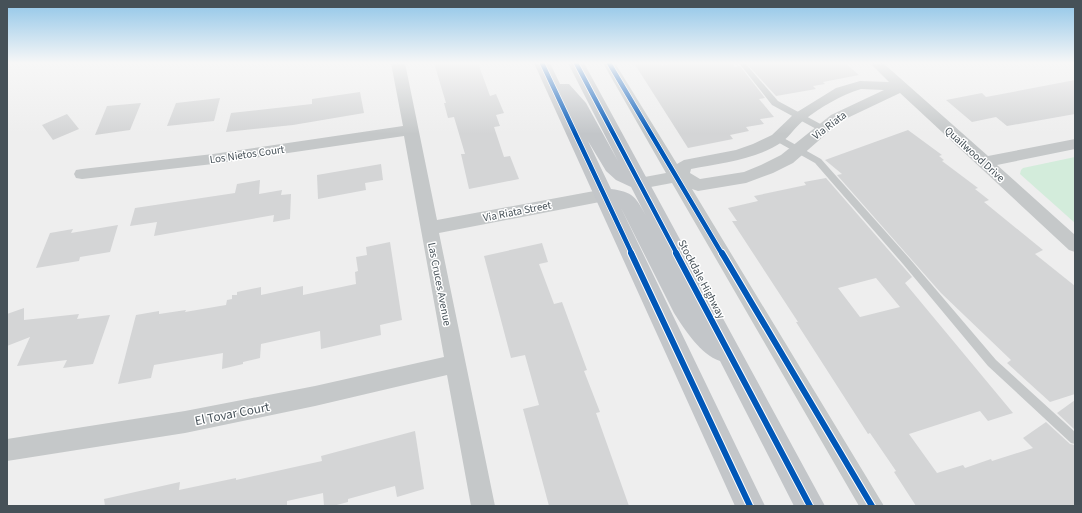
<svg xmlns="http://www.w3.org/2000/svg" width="1082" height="513" font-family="'Source Sans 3',sans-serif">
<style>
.green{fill:#d3ecdb}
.building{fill:#d4d5d6;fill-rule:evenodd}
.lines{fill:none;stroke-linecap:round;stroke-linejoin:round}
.lane{fill:#c5c8c9;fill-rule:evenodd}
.street{fill:#c5c8c9;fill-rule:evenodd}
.primary{fill:#c3c6c9;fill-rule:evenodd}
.cycleway-far1-casing{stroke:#fff;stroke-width:6}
.cycleway-casing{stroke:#fff;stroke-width:8}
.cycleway-far1{stroke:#0057b8;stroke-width:4.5}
.cycleway{stroke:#0057b8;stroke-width:6}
.labels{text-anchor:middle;stroke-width:3;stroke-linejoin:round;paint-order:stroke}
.street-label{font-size:11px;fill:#465158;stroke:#fff}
.near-street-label{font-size:13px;fill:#465158;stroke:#fff}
</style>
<rect width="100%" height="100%" fill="#eee"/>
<polygon class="green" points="1075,157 1075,223 1020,174 1021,170 1023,168"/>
<g class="building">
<polygon points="434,63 478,63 490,96 496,94 504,113 496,115 500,126 494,127 504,157 510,156 519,179 469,189 461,154 465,154 454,117 448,118 444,103 446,103"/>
<polygon points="634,63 658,63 661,66 677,63 679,65 692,63 730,63 734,67 740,66 765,98 759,99 774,117 760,119 764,124 746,127 749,131 730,135 733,139 688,148"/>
<polygon points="760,63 845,63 859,75 823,82 825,84 813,86 816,89 776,96 748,65"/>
<polygon points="1075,80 1075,114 1007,126 996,117 972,122 946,100 982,93 986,97"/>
<polygon points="360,92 364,113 293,125 226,132 231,113 312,104 312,99"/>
<polygon points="220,98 214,121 167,126 176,103"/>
<polygon points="141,103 130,130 95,135 107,106"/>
<polygon points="67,114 79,129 53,140 42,125"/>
<polygon points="908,130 942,155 939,156 944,160 942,161 978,188 975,189 989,200 984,202 1043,250 1035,254 1075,286 1075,394 1050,402 1007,363 1011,360 941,293 837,175 842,174 825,160"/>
<polygon points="381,164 383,180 365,183 366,190 318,199 317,175"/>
<path d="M 826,178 L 912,277 L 905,283 L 1013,413 L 988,421 L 980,411 L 909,434 L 937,473 L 963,465 L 965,468 L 991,459 L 992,461 L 1033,448 L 1023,438 L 1046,422 L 1070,444 L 1075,445 L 1075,506 L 916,506 L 894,472 L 896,471 L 870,433 L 868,434 L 796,322 L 798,322 L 732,221 L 737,221 L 728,208 L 758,201 L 754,196 L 806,185 L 804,182 ZM 876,278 L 900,307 L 860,317 L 838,288 Z"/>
<polygon points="260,180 259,194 282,190 281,195 291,194 290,219 273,222 274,215 154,236 157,222 130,226 135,208 235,193 237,184"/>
<polygon points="118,225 110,252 80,257 79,261 36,268 50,233 73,229 71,233"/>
<polygon points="390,242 402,320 380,325 381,335 321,349 320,331 261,344 260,358 243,362 243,364 222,369 223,353 154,365 151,378 118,384 136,315 159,311 159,314 186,310 185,312 226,305 227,300 232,299 232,295 237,295 237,292 261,287 261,295 303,286 303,295 356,284 355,272 358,271 356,257 367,255 366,247"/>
<polygon points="542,243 548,262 539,264 554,304 562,302 587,370 584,371 600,412 596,413 629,506 549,506 523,409 539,405 525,355 511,358 484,256"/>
<polygon points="24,308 24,320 79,314 77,319 110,315 93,364 63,368 67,360 17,366 30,337 7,346 7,314"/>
<polygon points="1075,400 1075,430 1057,413"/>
<polygon points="415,431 424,489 397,497 395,486 348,499 348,502 333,506 324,506 323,493 287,501 287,506 105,506 104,499 180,482 179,490 236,478 236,480 322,461 321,456"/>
</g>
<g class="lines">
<g class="lane">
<polygon points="739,63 745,63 778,101 826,127 826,131 820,131 772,105"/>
<polygon points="774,136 780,136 821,159 909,258 996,360 1075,432 1075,444 1071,443 988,366 903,264 815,163 774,140"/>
</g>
<g class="street">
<polygon points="391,63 405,63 437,220 605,189 611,191 613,195 611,199 605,201 439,233 495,506 471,506 447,375 315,406 185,433 7,461 7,439 185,411 315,386 444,357 404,136 213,164 82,179 76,178 74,174 76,170 82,169 213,154 403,126"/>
<path d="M 603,63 L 615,63 L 677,164 L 684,160 L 736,150 L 753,144 L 772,135 L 794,114 L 836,88 L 860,81 L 889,82 L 870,63 L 883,63 L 988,156 L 1075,139 L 1075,149 L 997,165 L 1075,235 L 1075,252 L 1069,250 L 900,93 L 841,121 L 793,163 L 773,173 L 746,183 L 698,191 L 692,189 L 884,506 L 859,506 L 672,183 L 640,189 L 634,187 L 632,183 L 634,179 L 666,173 ZM 861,89 L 884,90 L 831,115 L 781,155 L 761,165 L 744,172 L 700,179 L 690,173 L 691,169 C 721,163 756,160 782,142 C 790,136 796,126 804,120 C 821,107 841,95 861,89 Z"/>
</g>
<path class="primary" d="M 534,63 L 550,63 L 560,84 L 569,84 L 586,103 L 618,161 L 568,63 L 584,63 L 825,506 L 794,506 L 720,361 C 700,354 685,330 674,313 L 621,208 L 765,506 L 735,506 ZM 588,141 L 606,171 L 616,180 L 631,187 L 646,216 C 636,197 633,192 611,189 Z"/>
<g class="cycleway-far1-casing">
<g id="cycleway-far1">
<polyline points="542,63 632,254"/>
<polyline points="576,63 677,254"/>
<polyline points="609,63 722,254"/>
</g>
</g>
<g class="cycleway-casing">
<g id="cycleway">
<polyline points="631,253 750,506"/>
<polyline points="676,253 810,506"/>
<polyline points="722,253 872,506"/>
</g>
</g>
<use href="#cycleway-far1" class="cycleway-far1"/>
<use href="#cycleway" class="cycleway"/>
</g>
<linearGradient id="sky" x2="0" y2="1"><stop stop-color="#8fc5e8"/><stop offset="0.47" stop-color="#f7f7f7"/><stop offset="1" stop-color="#f7f7f7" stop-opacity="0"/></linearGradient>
<rect width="1082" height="134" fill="url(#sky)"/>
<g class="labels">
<g class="street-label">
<text transform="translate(829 125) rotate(-37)" y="4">Via Riata</text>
<text transform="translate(247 154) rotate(-8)" y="4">Los Nietos Court</text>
<text transform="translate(975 154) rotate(42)" y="4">Quailwood Drive</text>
<text transform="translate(517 211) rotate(-11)" y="4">Via Riata Street</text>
<text transform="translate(702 279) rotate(62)" y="4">Stockdale Highway</text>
<text transform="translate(440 284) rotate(79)" y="4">Las Cruces Avenue</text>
</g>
<g class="near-street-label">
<text transform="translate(232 413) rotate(-11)" y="5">El Tovar Court</text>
</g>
</g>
<rect width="1082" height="513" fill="none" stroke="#465158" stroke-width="16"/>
</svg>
